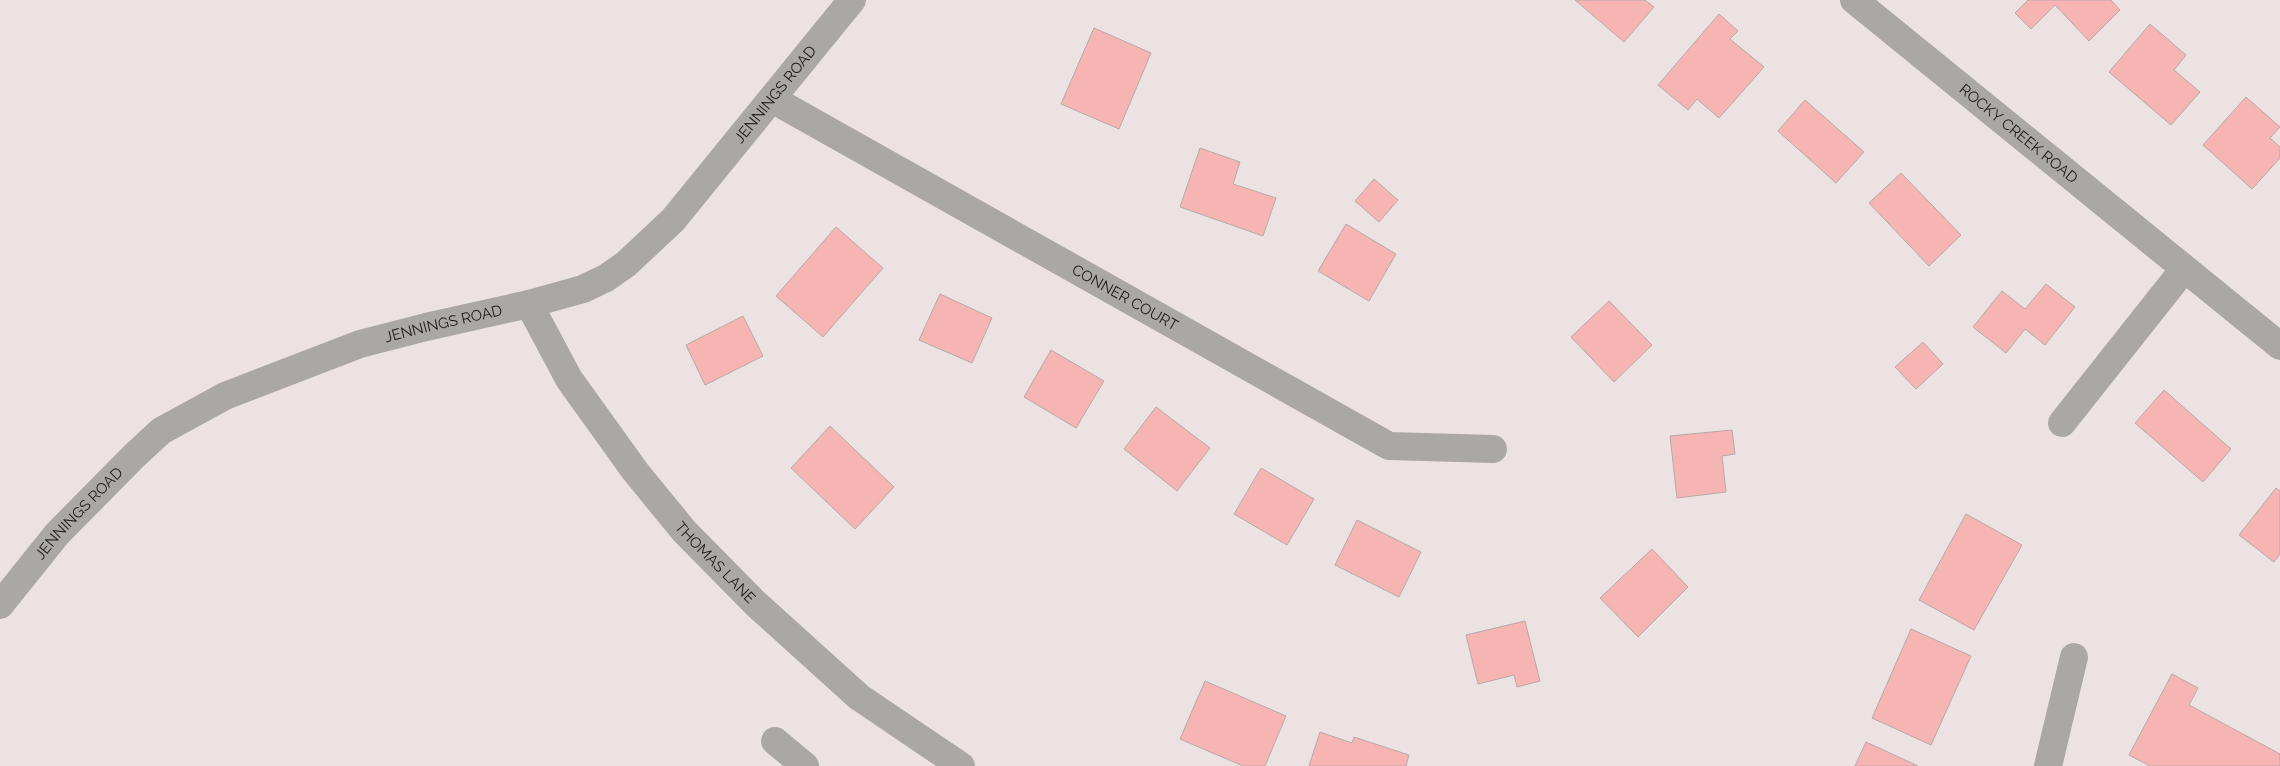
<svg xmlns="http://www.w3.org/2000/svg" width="2280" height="766" font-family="Raleway,sans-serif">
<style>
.building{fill:#f6b5b2;stroke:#b5aaaa}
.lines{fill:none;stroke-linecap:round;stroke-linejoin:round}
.minor{stroke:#aba7a6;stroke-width:28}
.labels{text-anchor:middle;stroke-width:4;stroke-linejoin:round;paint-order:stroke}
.street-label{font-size:15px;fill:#1e1a1a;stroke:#fff}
</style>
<rect width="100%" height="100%" fill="#ede2e2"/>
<g class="building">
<polygon points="1575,0 1645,0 1654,7 1624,42"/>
<polygon points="2028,0 2111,0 2120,10 2089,41 2055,5 2031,29 2015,13"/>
<polygon points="1719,14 1738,31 1730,39 1764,67 1719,118 1697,99 1688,110 1658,85"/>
<polygon points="2150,24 2186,55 2174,70 2200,92 2171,125 2109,72"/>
<polygon points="1094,28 1151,53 1119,129 1061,104"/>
<polygon points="2246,97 2280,127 2270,138 2280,147 2280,158 2252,189 2203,145"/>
<polygon points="1805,100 1864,152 1836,183 1778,131"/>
<polygon points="1200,148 1240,162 1233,184 1276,198 1263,236 1180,207"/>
<polygon points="1901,173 1961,235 1929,266 1869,203"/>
<polygon points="1374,179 1398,200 1379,222 1355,201"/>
<polygon points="1346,224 1396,254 1369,301 1318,271"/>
<polygon points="836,227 883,268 823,337 776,296"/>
<polygon points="2046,284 2075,307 2045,345 2025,329 2006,353 1973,327 2002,291 2025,309"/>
<polygon points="940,294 992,318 972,363 919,340"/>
<polygon points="1609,301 1652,345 1614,382 1571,337"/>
<polygon points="743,316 763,356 705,385 686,345"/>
<polygon points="1923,342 1943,364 1916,389 1895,367"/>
<polygon points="1051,350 1104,381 1076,428 1024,397"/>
<polygon points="2164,390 2231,449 2203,482 2135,423"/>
<polygon points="1156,407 1210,448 1177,491 1124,449"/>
<polygon points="830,426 894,487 855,529 791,468"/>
<polygon points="1732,430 1735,454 1722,456 1726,492 1677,498 1670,436"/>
<polygon points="1261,468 1314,499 1287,545 1234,514"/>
<polygon points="2276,488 2280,491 2280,554 2274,562 2239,535"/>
<polygon points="1966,514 2022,545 1974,630 1919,600"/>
<polygon points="1357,520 1421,552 1399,597 1335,565"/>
<polygon points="1652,549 1688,587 1638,637 1600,598"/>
<polygon points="1525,621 1540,681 1517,687 1514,675 1478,684 1466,635"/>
<polygon points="1911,629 1971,656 1931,745 1872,718"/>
<polygon points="2172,674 2198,688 2189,705 2280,754 2280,766 2150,766 2129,755"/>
<polygon points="1205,681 1286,716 1265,766 1243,766 1180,739"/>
<polygon points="1320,732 1352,743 1354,737 1409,755 1406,766 1309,766"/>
<polygon points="1866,742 1918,766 1855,766"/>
</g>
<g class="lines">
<g class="minor">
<path id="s1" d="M 1854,0 L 2280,346"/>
<path id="s2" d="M 772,99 L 1389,446 L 1493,449"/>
<path id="s3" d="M 529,304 L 569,379 L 635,471 L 684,531 L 756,604 L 859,697 L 961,766"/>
<polyline points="2062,423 2184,269"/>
<path id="s4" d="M 0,605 L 57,534 L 134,456 L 161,431 L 225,396 L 360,344 L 426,327 L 529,304 L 583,289 L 606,278 L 626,264 L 673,220 L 852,0"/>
<polyline points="775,741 805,766"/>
<polyline points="2048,766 2074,657"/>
</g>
</g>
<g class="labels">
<g class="street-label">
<text dy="5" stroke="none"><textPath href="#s4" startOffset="961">JENNINGS ROAD</textPath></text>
<text dy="5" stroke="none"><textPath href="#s1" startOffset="212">ROCKY CREEK ROAD</textPath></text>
<text dy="5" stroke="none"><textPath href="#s2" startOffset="405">CONNER COURT</textPath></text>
<text dy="5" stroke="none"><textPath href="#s4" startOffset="541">JENNINGS ROAD</textPath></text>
<text dy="5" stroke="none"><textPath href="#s4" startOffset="121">JENNINGS ROAD</textPath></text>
<text dy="5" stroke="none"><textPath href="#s3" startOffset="320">THOMAS LANE</textPath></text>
</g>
</g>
</svg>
